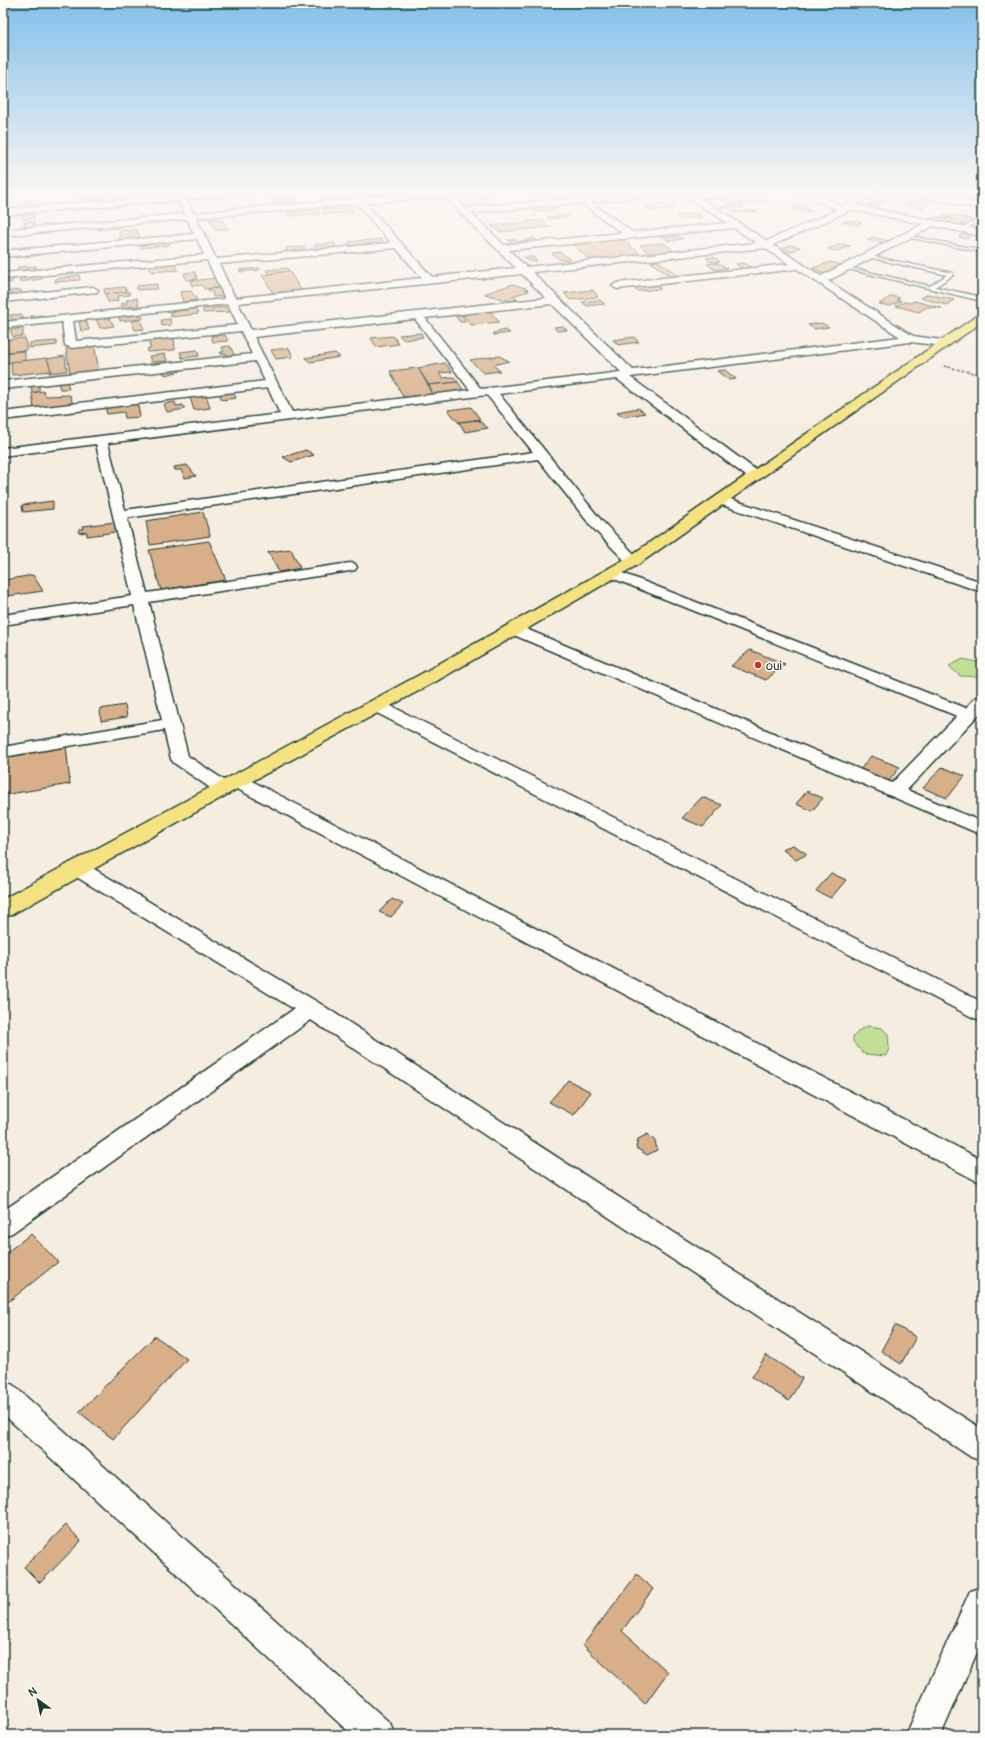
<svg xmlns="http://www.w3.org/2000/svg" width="985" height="1738" font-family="Pangolin,sans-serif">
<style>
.green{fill:#c2df96;stroke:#708e65}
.building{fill:#d8af89;stroke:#1f3d34}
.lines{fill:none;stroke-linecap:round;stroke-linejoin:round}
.service-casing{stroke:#1f3d34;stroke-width:3}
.minor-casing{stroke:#1f3d34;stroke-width:3}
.primary-casing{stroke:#1f3d34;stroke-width:3}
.path{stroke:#1f3d34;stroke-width:1.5;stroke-dasharray:2.5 2;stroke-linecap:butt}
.service{fill:#fdfcf7;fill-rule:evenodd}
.minor{fill:#fdfcf7;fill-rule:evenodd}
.primary{fill:#f5e382;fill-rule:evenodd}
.poi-dot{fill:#c8321e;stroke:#fdfcf7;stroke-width:1.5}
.labels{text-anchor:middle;stroke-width:3;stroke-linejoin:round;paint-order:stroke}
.poi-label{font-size:13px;fill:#1f3d34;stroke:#fdfcf7;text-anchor:start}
</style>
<rect width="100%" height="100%" fill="#f6ede1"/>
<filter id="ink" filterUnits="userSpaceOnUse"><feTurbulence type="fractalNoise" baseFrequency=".025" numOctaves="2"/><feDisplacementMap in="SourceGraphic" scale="8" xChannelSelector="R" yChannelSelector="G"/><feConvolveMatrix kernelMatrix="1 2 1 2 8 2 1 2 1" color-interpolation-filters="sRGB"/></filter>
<g filter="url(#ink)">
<g class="green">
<polygon points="963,659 982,663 982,677 960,676 949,666"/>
<polygon points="868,1026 882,1028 888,1034 889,1048 886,1056 864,1054 853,1042 853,1037 861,1029"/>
</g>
<g class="building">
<polygon points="367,191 373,193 388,191 390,193 376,195 377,196 371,197"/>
<polygon points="841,191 850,191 860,193 854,197 837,194"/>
<polygon points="911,191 947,191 968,195 959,200"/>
<polygon points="890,192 897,194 887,198 880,196"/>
<polygon points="753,193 768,202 747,204 738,198 743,197 738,194"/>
<polygon points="103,194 105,201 94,202 93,198 80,199 80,196"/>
<polygon points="483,194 500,207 475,210 461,196"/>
<polygon points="728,195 742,204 729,205 721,200 726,200 716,196"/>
<polygon points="295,196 298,200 273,202 271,198"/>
<polygon points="175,200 176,202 156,204 155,201"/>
<polygon points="875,200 885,202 876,206 867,204"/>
<polygon points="32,201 31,208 18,209 20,202"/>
<polygon points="910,201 917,202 919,201 930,203 921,208 905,204"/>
<polygon points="667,203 674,208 649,211 645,207 660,206 657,204"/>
<polygon points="804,203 808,205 794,207 790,205"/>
<polygon points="745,204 740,206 747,211 757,211 734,213 726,207 720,207"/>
<polygon points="554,205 559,209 536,212 531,208"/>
<polygon points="351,208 354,212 324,214 322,210"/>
<polygon points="806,208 812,211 800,212 793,209"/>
<polygon points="318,210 320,214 288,216 287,213"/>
<polygon points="33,213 34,218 23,219 22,214"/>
<polygon points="692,213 695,213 702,217 682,219 676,216 693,214"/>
<polygon points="946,214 971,219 957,226 944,224 954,219 941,216"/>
<polygon points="566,215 569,217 549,219 547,217"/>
<polygon points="936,217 948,219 941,223 929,220"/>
<polygon points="209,219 222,219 228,229 215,230"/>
<polygon points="543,220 550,227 499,232 491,226"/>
<polygon points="847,221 855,221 862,223 856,225 843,222"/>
<polygon points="9,222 9,229 3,230 3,223"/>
<polygon points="24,222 34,222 35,227 21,228 21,226 25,226"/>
<polygon points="119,226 119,228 98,230 98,228"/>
<polygon points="137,230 140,238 120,240 119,231"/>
<polygon points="967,231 974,233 967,239 959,237"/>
<polygon points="678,236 683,239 669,241 664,238"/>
<polygon points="872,237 889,241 884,243 867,240"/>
<polygon points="534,238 540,244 514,246 508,240 517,240 519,242"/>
<polygon points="621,238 641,255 590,260 571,243"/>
<polygon points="381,239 384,243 351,246 348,242"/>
<polygon points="169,240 170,245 141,248 139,243"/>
<polygon points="334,243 336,247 317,249 314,245"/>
<polygon points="664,243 674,251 650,254 640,245"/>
<polygon points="840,244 850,246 838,251 828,249"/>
<polygon points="790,245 800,247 790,252 782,249"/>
<polygon points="32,246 34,250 15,252 14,248"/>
<polygon points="304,247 306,250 286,252 286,248"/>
<polygon points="40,252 41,255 15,258 15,255"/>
<polygon points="560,252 571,260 560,260 552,253"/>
<polygon points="524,257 533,257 537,261 529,261"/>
<polygon points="714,257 720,262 711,262 706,258"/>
<polygon points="658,261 679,276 671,277 651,262"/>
<polygon points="830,262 846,266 827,275 813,268"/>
<polygon points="717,263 727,268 715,270 707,264"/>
<polygon points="744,263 753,269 744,270 736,264"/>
<polygon points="162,264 163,265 175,264 178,270 151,272 148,265"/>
<polygon points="36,266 36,269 18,271 18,267"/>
<polygon points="259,268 260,270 240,272 239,270"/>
<polygon points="287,268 289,271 269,274 266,270"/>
<polygon points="289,271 301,290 273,293 262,275"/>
<polygon points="195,272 197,279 186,280 184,273"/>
<polygon points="79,275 80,280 55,282 55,279"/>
<polygon points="41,276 42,279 19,282 19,278"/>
<polygon points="12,278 13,282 3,283 3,279"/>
<polygon points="217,278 221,287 204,289 202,285 192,286 190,281"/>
<polygon points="655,283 661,289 637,291 631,286"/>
<polygon points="157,284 157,289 137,290 137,286"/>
<polygon points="513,284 528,289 526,290 529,291 512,296 518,299 511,301 484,294"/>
<polygon points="125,287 127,292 105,294 104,289"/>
<polygon points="221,288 224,296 213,297 212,291 209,291 208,289"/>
<polygon points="21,290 22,296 11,297 10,291"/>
<polygon points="593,290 598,297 570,300 564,293"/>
<polygon points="191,291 197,300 183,302 180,292"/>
<polygon points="127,292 129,292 130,295 117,296 118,301 108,302 105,294"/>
<polygon points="928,294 954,300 946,305 921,298"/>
<polygon points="892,296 900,298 897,300 901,301 890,306 879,304"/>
<polygon points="137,298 139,306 122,307 121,303 127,303 126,300"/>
<polygon points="600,300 605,304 587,306 582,302"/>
<polygon points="914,301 942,308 927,307 919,312 896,306 904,302 911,303"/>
<polygon points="228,307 230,312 203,313 203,309"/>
<polygon points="196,309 198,314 171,317 170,312"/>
<polygon points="489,310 499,322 471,325 462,313"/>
<polygon points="21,314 24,319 12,320 10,315"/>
<polygon points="43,315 44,319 31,320 31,316"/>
<polygon points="142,315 143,319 120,321 119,317"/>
<polygon points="462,315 466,322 460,322 455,316"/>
<polygon points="109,317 114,326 100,328 96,319"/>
<polygon points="170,319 171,325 162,326 161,320"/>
<polygon points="86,320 89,330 81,331 79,321"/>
<polygon points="140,320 144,329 135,330 131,321"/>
<polygon points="821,323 829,327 815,329 808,325"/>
<polygon points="562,326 567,330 557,331 554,327"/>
<polygon points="23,328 23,336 13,337 10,330"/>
<polygon points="506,330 510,333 494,335 493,333"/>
<polygon points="421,333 423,337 404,340 399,335"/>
<polygon points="225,335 228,341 213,342 211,336"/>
<polygon points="393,336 399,344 376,347 371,338"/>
<polygon points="174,337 175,350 147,352 148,348 151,348 149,345 150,345 149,339"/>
<polygon points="634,337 639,342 618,345 613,340"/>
<polygon points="25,338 27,350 3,352 3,340"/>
<polygon points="57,341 57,345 30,348 30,343"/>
<polygon points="94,345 99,371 70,374 66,348"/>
<polygon points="230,346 235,356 228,357 227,354 221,354 220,352 224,352 222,347"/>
<polygon points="289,348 293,357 276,359 271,350"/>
<polygon points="197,350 199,356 182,358 180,352"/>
<polygon points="25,351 25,361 3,363 3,353"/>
<polygon points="335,353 340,357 310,362 305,358"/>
<polygon points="165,354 167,361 151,362 149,356"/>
<polygon points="65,356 67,371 49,373 49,371 51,371 47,359"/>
<polygon points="499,356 509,361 493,365 500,371 483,373 470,360"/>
<polygon points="47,358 51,371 12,375 11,362"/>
<polygon points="445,363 452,372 439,373 442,378 454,377 458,382 429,385 418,368"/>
<polygon points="176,367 181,371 166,375 160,371"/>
<polygon points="418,368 433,394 403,397 390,371"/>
<polygon points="725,370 736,379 729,380 717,371"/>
<polygon points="67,381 69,389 60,389 58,382"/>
<polygon points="458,382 463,390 433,394 429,385"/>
<polygon points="39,384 39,392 32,392 31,385"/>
<polygon points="43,391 46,396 70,395 73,404 34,409 32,393"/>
<polygon points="233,392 236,398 222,400 219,393"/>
<polygon points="203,395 207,398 210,408 194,410 190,398"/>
<polygon points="137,401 140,417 125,418 124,412 107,414 105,405"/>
<polygon points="175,402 176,406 183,405 185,409 167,412 164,404"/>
<polygon points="471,407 480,419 459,423 448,410"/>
<polygon points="638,408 645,413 624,417 617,412"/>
<polygon points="478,420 488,428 465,432 459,422"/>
<polygon points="306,450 314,455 291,462 283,457"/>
<polygon points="187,465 196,476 185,478 181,470 175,470 174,467"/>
<polygon points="53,501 53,509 23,512 22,505"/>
<polygon points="203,512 210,536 150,545 146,521"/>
<polygon points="115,522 116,532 87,536 87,532 79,533 79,529 84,529 83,526"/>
<polygon points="209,541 226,580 161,590 149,550"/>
<polygon points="291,549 300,568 279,572 268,552"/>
<polygon points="33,575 43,591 8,596 4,580"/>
<polygon points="750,650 785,664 766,680 731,666"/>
<polygon points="125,705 127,717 101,721 100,709"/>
<polygon points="66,745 70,784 3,795 3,758"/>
<polygon points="871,756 900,767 884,787 855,776"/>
<polygon points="942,767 965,776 947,798 923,788"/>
<polygon points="807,791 823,798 812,811 796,804"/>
<polygon points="702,797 722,805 703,827 682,818"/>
<polygon points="793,845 807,854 796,860 782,849"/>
<polygon points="831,873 846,880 831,898 816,891"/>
<polygon points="392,899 403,904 391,917 379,912"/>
<polygon points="568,1080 591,1092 574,1115 549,1102"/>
<polygon points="648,1134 655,1141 657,1150 647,1155 636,1148 638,1139"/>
<polygon points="31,1234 58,1262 3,1306 3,1255"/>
<polygon points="895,1325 916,1337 901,1364 881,1351"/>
<polygon points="155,1336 187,1359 113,1439 79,1412"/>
<polygon points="766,1355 802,1378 789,1401 752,1377"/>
<polygon points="66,1525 81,1541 40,1583 24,1567"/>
<polygon points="637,1574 653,1589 622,1631 668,1672 645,1704 583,1645"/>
</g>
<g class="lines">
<g class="service-casing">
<g id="service">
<polygon points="982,217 982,220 963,230 959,229"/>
<polygon points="904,235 982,250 982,252 906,237"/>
<polygon points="866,255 953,273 953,275 935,287 982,297 982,301 844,268 846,267 930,286 947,275 868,257"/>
</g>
</g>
<g class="minor-casing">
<g id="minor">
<path d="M 174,191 L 182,191 L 184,194 L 220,191 L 256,191 L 252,194 L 186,199 L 193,213 L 436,191 L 470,191 L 466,194 L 452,195 L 466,208 L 650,191 L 690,191 L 695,194 L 719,191 L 744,191 L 740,194 L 701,198 L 767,241 L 837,210 L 796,191 L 808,191 L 842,206 L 870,191 L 881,191 L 855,205 L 982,230 L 982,236 L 933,226 L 828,281 L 913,336 L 949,341 L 951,343 L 949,345 L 945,346 L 910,342 L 630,377 L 760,473 L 762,476 L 760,479 L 750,479 L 617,379 L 499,394 L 601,520 L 638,558 L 640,561 L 638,564 L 633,565 L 628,564 L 591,526 L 538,459 L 127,518 L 147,593 L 350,563 L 355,564 L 357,567 L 355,570 L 350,571 L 149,602 L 188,756 L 230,784 L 232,788 L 230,792 L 223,794 L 216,792 L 174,763 L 171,759 L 164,730 L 3,757 L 3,747 L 162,720 L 134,605 L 3,625 L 3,615 L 132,596 L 96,444 L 3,456 L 3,448 L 280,414 L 268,388 L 3,420 L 3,412 L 265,381 L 255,361 L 3,389 L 3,381 L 252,354 L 241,331 L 71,348 L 65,345 L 62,322 L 3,328 L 3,322 L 225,299 L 207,260 L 3,279 L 3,273 L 204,255 L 197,239 L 3,257 L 3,251 L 194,234 L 187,219 L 3,236 L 3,230 L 185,214 L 178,200 L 3,215 L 3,209 L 176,195 ZM 681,193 L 727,223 L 632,232 L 591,202 ZM 443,196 L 516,268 L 432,277 L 365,203 ZM 581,203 L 622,233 L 504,245 L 471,213 ZM 357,204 L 391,243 L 216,259 L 196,218 ZM 849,209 L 923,224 L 821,276 L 773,245 L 847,212 ZM 734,228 L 757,243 L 526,267 L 509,250 ZM 396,248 L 422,278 L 235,298 L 219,264 ZM 765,248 L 789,264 L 617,283 L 612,286 L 617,289 L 797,269 L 900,337 L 633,370 L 532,272 ZM 522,274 L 546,298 L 251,330 L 238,303 ZM 228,304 L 238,325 L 76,341 L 73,321 ZM 552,304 L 621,372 L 481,389 L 425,318 ZM 415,319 L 470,390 L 292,412 L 254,337 ZM 487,395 L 533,452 L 125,510 L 108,443 Z"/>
<polygon points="901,191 919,191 982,203 982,209 905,194"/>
<polygon points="93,287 98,290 97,292 3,302 3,296"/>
<polygon points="721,496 982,582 982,592 716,503 714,500 716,497"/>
<polygon points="612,569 966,708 976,697 982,696 982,711 907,790 982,822 982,835 507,632 505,629 507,626 513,624 519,626 892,783 957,716 607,576 605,573 607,570"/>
<polygon points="377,701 383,702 982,1002 982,1020 974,1018 371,710 368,706 371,702"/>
<polygon points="237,775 244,777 982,1160 982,1183 973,1179 230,785 228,781 230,777"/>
<polygon points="77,861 84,863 319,1003 634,1207 982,1429 982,1461 971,1457 311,1020 12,1233 3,1236 3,1211 294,1009 70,873 67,868 70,863"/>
<polygon points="3,1381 13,1385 390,1723 395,1735 352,1735 3,1414"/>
<polygon points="982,1587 982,1641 941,1735 906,1735 970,1591"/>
</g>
</g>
<g class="primary-casing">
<polygon id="primary" points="982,314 982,322 639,564 435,682 230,793 11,915 3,917 3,899 421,674 627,558 978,315"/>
</g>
<polyline class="path" points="944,366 982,375"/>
<use href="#service" class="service"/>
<use href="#minor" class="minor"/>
<use href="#primary" class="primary"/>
</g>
</g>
<linearGradient id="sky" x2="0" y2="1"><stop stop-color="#83c0ea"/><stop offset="0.44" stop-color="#fbf7f2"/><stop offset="1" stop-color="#fbf7f2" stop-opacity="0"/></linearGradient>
<rect width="985" height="434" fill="url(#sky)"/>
<circle class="poi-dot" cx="758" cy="665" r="4"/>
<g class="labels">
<g class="poi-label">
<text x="766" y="670">oui</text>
</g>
</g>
<rect width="985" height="1738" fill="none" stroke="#fdfcf7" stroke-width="16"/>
<rect x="8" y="8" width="969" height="1722" fill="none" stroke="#1f3d34" stroke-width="1.5" filter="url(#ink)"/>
<g transform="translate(38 1700) rotate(327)" stroke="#fdfcf7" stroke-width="3" paint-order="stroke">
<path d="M0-3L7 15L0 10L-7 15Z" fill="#1f3d34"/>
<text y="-6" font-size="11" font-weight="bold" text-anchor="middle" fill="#1f3d34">N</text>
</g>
</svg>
